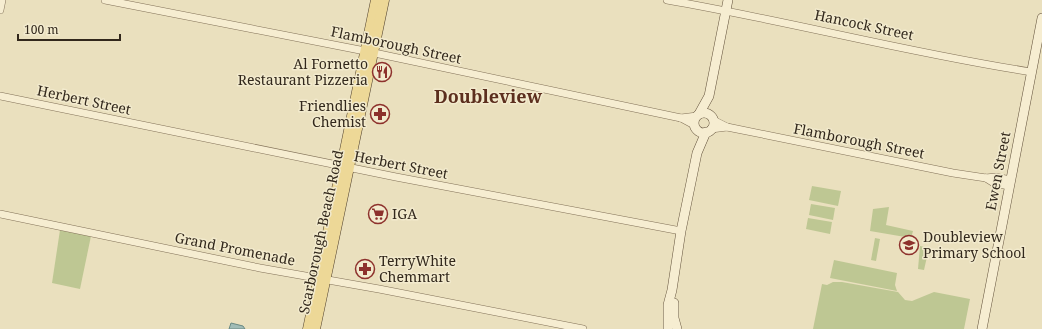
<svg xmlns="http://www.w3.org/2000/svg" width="1042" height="329" font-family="'Noto Serif',serif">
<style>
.green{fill:#bec793}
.water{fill:#a1bcb6;stroke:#6a8983}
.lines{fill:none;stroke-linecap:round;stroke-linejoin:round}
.street-casing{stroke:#827158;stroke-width:8}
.secondary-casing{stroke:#63523c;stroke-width:10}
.primary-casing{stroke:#4f3f2d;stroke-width:11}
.street{stroke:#f6edd1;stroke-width:7}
.secondary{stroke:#f6edd1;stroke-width:9}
.primary{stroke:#edd897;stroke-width:10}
.labels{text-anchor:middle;stroke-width:3;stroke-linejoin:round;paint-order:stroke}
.street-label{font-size:14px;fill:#32281c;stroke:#f2eacd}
.poi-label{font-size:14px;fill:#32281c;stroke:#f2eacd;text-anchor:start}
.district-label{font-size:18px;font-weight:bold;fill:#5c2f1e;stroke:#f2eacd}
</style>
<rect width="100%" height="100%" fill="#eae0be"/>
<g class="green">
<polygon points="812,186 841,191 838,206 809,200"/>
<polygon points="811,204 835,208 833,220 809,215"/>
<polygon points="889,207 886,225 913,231 911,238 870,231 873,209"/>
<polygon points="808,218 832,222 830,234 806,229"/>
<polygon points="60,230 91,236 80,289 52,283"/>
<polygon points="875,238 880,239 876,261 871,260"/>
<polygon points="920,246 929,248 924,270 918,269"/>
<polygon points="834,260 897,273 895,285 897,291 830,278"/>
<polygon points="833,282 842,282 898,292 905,300 912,301 934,292 970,299 964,329 813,329 822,284 827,285"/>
</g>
<polygon class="water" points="231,323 243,326 245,329 229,329"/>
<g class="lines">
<g class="street-casing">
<g id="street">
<polyline points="105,0 365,51 681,118 694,125"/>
<path d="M 667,0 C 789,21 909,53 1032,72"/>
<polyline points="0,10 2,0"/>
<polyline points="0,96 396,177 681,231"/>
<polyline points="681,118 697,116"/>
<polyline points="713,120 727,127 953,173 986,178 995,177 1011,180"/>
<polyline points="711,129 727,127"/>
<polyline points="986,178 994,183 1009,186"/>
<polyline points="0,214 260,268 379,289 583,329"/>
</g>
</g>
<g class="secondary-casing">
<g id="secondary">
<circle cx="704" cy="123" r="10"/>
<polyline points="699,114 709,96 728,0"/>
<polyline points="674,303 674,318 677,329"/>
<polyline points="668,329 668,305 672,290 681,231 697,153 706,132"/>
<polyline points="982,329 1042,18"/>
</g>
</g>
<g class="primary-casing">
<g id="primary">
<polyline points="308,329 376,0"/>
<polyline points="315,329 384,0"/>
</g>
</g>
<use href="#street" class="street"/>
<use href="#secondary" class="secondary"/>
<use href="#primary" class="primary"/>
</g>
<defs>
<g id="restaurant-ring" transform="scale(1)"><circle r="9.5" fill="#f2eacd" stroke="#8d312c" stroke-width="1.5"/><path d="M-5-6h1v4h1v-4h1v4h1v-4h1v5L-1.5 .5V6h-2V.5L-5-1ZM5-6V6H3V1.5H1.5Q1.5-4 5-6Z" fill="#8d312c"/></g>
<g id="pharmacy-ring" transform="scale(1)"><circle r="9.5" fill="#f2eacd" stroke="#8d312c" stroke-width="1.5"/><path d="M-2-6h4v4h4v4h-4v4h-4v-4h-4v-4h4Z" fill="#8d312c"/></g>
<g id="supermarket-ring" transform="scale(1)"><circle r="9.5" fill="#f2eacd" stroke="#8d312c" stroke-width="1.5"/><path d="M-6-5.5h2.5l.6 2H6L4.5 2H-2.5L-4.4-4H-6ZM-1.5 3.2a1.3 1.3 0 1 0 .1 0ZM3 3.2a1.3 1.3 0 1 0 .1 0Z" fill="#8d312c"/></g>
<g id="school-ring" transform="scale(1)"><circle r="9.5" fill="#f2eacd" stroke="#8d312c" stroke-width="1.5"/><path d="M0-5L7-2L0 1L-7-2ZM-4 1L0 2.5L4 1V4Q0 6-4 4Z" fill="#8d312c"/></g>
</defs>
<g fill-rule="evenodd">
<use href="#restaurant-ring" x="382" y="72"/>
<use href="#pharmacy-ring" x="380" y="114"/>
<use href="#supermarket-ring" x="378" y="214"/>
<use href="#school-ring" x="909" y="245"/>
<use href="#pharmacy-ring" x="365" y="269"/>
</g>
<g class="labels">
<g class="street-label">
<text transform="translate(864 25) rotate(12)" y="5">Hancock Street</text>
<text transform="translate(396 45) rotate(12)" y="5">Flamborough Street</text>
<text transform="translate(84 100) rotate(12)" y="5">Herbert Street</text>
<text transform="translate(859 141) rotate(11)" y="5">Flamborough Street</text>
<text transform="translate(401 165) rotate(11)" y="5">Herbert Street</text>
<text transform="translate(998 171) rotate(-79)" y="5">Ewen Street</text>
<text transform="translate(321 232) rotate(-78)" y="5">Scarborough Beach Road</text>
<text transform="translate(235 249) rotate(11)" y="5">Grand Promenade</text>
</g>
<g class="poi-label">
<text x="368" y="69" text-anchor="end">Al Fornetto<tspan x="368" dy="16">Restaurant Pizzeria</tspan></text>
<text x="366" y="111" text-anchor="end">Friendlies<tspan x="366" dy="16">Chemist</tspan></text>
<text x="392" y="219">IGA</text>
<text x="923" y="242">Doubleview<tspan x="923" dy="16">Primary School</tspan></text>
<text x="379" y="266">TerryWhite<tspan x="379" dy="16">Chemmart</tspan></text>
</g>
<g class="district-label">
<text x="488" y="103">Doubleview</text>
</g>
</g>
<path d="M18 34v6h102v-6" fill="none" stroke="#32281c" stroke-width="2"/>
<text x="24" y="34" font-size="12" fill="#32281c" stroke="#f2eacd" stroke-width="3" paint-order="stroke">100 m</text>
</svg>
